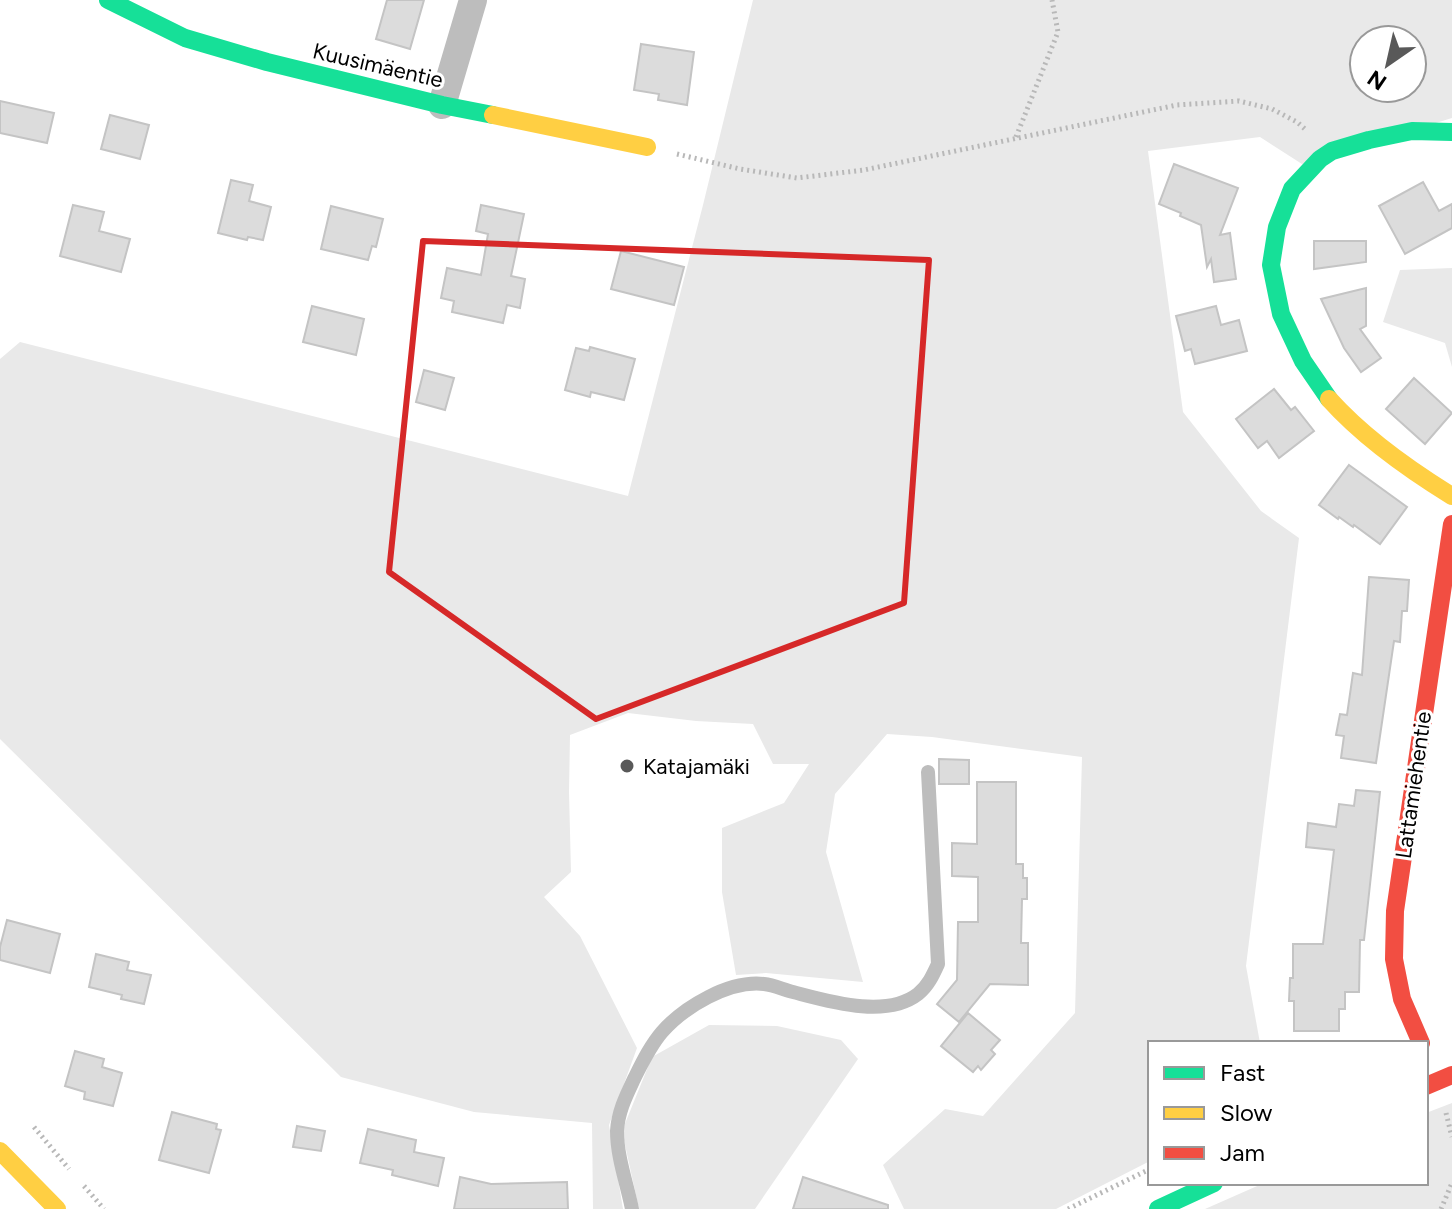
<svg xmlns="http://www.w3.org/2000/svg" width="1452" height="1209" font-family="Figtree,sans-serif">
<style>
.green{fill:#e9e9e9;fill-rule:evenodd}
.building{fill:#dcdcdc;stroke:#c4c4c4;stroke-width:2}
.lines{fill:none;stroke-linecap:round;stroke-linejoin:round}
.path{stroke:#b8b8b8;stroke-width:5;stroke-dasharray:2 4;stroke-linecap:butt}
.lane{stroke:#bdbdbd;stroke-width:14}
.street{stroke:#bdbdbd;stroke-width:28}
.fast{stroke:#16e098;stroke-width:18}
.slow{stroke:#ffcf43;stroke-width:18}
.jam{stroke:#f24e42;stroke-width:18}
.marked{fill:none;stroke:#d62828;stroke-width:6;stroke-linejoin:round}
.poi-dot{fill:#595959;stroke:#fff;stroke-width:3}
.labels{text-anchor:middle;stroke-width:6;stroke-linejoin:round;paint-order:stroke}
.street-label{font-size:22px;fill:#000;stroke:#fff}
.poi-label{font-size:22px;fill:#000;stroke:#fff;text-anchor:start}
</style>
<rect width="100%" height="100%" fill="#fff"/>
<g class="green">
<path d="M 753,0 L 1452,0 L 1452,118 L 1302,164 L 1260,137 L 1148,151 L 1183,412 L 1261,511 L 1299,538 L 1246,966 L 1260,1043 L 1150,1043 L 1150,1161 L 1056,1209 L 904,1209 L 883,1165 L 945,1109 L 983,1116 L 1075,1013 L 1082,757 L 932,737 L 887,734 L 835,794 L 826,852 L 863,982 L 766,973 L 736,975 L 722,892 L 722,828 L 784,803 L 809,764 L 773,764 L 753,724 L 696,721 L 628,713 L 570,735 L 569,792 L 571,872 L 544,897 L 580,936 L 637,1048 L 609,1125 L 623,1209 L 593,1209 L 592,1123 L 474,1112 L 341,1077 L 0,739 L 0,359 L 20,342 L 628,496 L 703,205 ZM 1364,40 L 1412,40 L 1412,88 L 1364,88 Z"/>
<polygon points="1452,268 1452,367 1445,343 1383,322 1400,270"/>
<polygon points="709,1025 777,1026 841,1040 858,1059 755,1209 639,1209 622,1131 652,1057"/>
<polygon points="1452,1103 1452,1209 1205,1209 1264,1183 1426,1183 1426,1113"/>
</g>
<g class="building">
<polygon points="387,0 424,0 410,49 376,39"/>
<polygon points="641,44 694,52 687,105 658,100 659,94 634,90"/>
<polygon points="0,101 54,113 47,143 0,133"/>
<polygon points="110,115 149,125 140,159 101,149"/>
<polygon points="1174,164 1238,188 1220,235 1230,233 1236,279 1214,282 1211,259 1207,267 1201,225 1180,216 1181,213 1159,204"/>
<polygon points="231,180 253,185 249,201 271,207 263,240 248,237 247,240 218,233"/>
<polygon points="1423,182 1439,211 1452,204 1452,228 1405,254 1379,206"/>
<polygon points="73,205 104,212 99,231 130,239 121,272 60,256"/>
<polygon points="481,205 524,214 511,276 525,279 520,308 507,305 503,323 452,312 454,301 441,298 447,268 481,275 488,234 476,231"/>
<polygon points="331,206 383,219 376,247 372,246 368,260 321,249"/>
<polygon points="1314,241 1366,241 1366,262 1314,269"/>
<polygon points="621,251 684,267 674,305 611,289"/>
<polygon points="1366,288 1366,326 1360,329 1381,358 1361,372 1344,348 1321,299"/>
<polygon points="312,306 364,319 356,355 303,342"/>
<polygon points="1216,306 1221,325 1239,320 1247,351 1195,364 1191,349 1185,351 1176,316"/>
<polygon points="590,347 635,359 624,400 591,392 590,397 565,390 576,348 589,351"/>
<polygon points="424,370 454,378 445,410 416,402"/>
<polygon points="1414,378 1452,413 1425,444 1386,409"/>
<polygon points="1274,389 1291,410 1295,407 1314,431 1279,458 1267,441 1258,448 1236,419"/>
<polygon points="1349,465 1407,507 1380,544 1354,525 1353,527 1339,517 1338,519 1319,505"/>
<polygon points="1369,577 1409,580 1407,611 1402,611 1400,642 1394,641 1376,763 1341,758 1344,736 1336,735 1340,714 1347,715 1353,673 1362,675"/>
<polygon points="939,759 969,760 969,784 939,784"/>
<polygon points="977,782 1016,782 1016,864 1023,864 1023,878 1027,878 1027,899 1022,899 1021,943 1028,943 1028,985 990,984 959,1022 937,1004 957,980 958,922 978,922 978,877 952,876 952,843 977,844"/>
<polygon points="1356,790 1380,792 1364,940 1360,940 1359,992 1345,992 1345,1009 1339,1009 1339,1031 1294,1031 1294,1001 1289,1001 1290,978 1293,978 1293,944 1323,944 1334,850 1306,847 1308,823 1336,827 1339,804 1354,806"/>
<polygon points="7,920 60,934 50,973 0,960 0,947"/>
<polygon points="96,954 129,962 127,970 151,975 144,1004 121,999 122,995 89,987"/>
<polygon points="968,1013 1000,1040 991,1050 995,1054 981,1070 978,1066 973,1072 941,1046"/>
<polygon points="75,1051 104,1059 102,1067 122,1073 113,1106 84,1099 85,1092 65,1086"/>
<polygon points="172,1112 217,1124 216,1129 221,1130 209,1173 159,1160"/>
<polygon points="297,1126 325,1131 321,1151 293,1147"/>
<polygon points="368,1129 416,1140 414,1152 444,1158 438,1186 392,1175 393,1170 360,1163"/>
<polygon points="460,1177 491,1184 567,1182 568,1209 454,1209"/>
<polygon points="803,1177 888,1205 888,1209 793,1209"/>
</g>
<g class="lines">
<g class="path">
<polyline points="1016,137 1058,32 1052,0"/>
<polyline points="677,154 740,169 797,178 864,170 1177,105 1239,101 1272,109 1297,122 1306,130"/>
<polyline points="1446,1113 1452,1137"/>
<polyline points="34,1127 69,1169"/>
<polyline points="84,1186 104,1209"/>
<polyline points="1068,1209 1150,1169"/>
<polyline points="1441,1209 1452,1183"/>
</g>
<path class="lane" d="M 632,1209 C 627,1184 617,1157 617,1131 C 618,1112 626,1096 634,1079 C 642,1063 650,1046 662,1032 C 684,1007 729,980 764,984 C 774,985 784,990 793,992 C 828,1001 886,1019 918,994 C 928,986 933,975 938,964 L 928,772"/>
<polyline class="street" points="442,105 473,0"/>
<g class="fast">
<polyline points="108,0 185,38 267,62 442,105 493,115"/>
<polyline points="1329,399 1303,361 1281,314 1271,265 1277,227 1292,189 1320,159 1332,151 1369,140 1412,131 1452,132"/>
<polyline points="1158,1209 1214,1183"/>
</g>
<g class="slow">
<polyline points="493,115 647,147"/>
<path d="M 1329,399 C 1364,438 1408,469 1452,496"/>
<polyline points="0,1151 57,1209"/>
</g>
<g class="jam">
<polyline points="1421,1043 1402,999 1394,959 1395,911 1452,524"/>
<polyline points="1426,1086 1452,1075"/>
</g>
</g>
<path class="marked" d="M 423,241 L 929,260 L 904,603 L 596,719 L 389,572 Z"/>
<circle class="poi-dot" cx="627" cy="766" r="8"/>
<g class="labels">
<g class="street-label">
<text transform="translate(378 65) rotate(13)" y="8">Kuusimäentie</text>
<text transform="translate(1413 785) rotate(-82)" y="8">Lattamiehentie</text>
</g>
<g class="poi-label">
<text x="643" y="774">Katajamäki</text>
</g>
</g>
<rect x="1148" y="1041" width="280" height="144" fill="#ffffff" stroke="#999999" stroke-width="2"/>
<rect x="1164" y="1067" width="40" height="12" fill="#16e098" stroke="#999999" stroke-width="2"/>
<text x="1220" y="1081" font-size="24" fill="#000000">Fast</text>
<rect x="1164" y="1107" width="40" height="12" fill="#ffcf43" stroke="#999999" stroke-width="2"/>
<text x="1220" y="1121" font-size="24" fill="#000000">Slow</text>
<rect x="1164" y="1147" width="40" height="12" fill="#f24e42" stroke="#999999" stroke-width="2"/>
<text x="1220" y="1161" font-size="24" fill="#000000">Jam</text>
<g transform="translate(1388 64) rotate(214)"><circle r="38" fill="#ffffff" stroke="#999999" stroke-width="2"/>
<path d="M0-6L14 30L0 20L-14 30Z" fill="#595959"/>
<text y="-12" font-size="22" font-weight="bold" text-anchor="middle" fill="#000000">N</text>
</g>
</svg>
